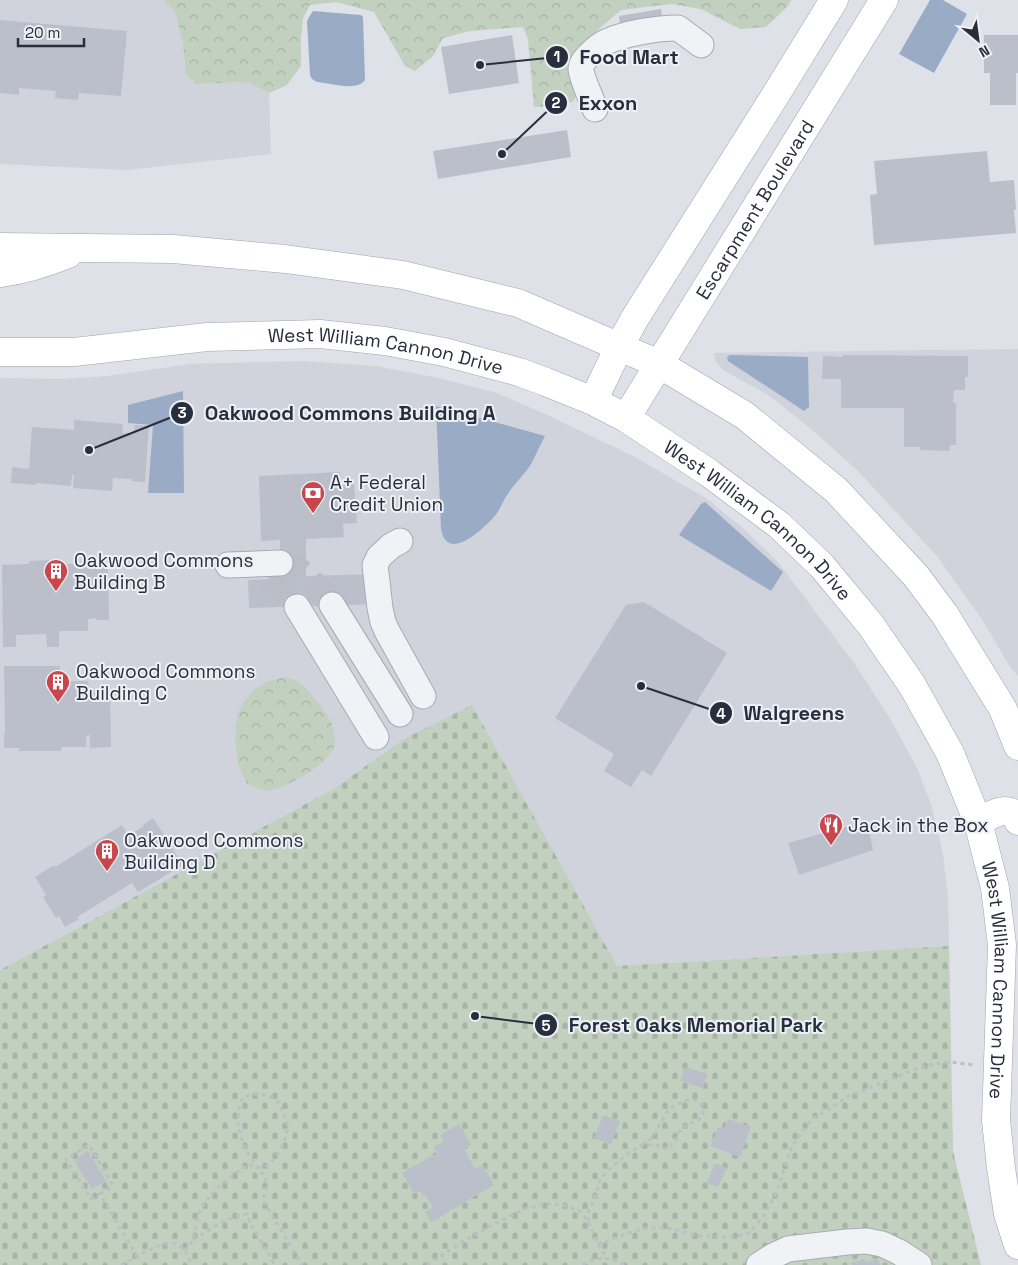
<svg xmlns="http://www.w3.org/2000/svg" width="1018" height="1265" font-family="'Space Grotesk',sans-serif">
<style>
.built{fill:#d0d3dc}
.forest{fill:url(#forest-crowns)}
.cemetery{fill:url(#cemetery-stones)}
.water{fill:#9aabc6}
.building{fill:#bbbfc9}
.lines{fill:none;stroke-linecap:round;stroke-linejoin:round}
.minor-tunnel{stroke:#babdc5;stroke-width:25;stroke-dasharray:25 12;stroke-linecap:butt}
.minor-casing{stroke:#a7abb4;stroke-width:27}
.major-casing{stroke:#9ea4b2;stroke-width:29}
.path{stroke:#bcbfc5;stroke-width:3;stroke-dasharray:4 4;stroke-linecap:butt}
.minor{stroke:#f0f2f5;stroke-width:25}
.major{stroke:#fff;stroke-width:28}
.labels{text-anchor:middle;stroke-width:4;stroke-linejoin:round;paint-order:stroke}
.street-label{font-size:19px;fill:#282e3d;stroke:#edf0f5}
.poi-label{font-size:19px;fill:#282e3d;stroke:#edf0f5;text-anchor:start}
.leader{fill:none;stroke:#282e3d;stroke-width:2}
.callout-dot{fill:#282e3d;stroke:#edf0f5;stroke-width:2}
.mark-label{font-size:15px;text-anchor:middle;font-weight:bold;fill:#fff}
.callout-label{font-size:20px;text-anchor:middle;font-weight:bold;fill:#282e3d;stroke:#edf0f5;stroke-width:4;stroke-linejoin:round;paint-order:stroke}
</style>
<defs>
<pattern id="forest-crowns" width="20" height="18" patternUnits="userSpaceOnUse" patternTransform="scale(1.25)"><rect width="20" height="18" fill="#c2d0bf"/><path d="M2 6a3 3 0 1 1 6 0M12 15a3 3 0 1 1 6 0" fill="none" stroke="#a7b3a5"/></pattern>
<pattern id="cemetery-stones" width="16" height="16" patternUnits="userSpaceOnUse" patternTransform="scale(1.25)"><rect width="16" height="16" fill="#c2d0bf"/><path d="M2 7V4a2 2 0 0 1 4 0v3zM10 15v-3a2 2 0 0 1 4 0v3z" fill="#a7b3a5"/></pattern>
</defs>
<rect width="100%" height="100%" fill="#dee1e7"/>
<g class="built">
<polygon points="0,0 163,0 175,12 183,45 186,75 197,84 248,82 269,93 271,154 127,170 0,164"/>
<polygon points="1018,349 1018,676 1010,667 983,621 937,556 857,470 810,428 768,395 723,370 716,362 714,353"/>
<polygon points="303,361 376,366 439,378 494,392 543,413 633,456 706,498 743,528 778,562 856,666 891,720 917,768 932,807 943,854 948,898 949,946 617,966 402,740 335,788 0,970 0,378 63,379 107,376 190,364"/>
</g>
<g class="forest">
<polygon points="163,0 791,0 788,6 766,27 740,29 701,9 672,4 621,10 600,28 579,50 579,93 572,102 542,107 534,107 528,40 523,27 470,31 443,38 433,56 415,71 405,66 374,12 336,2 310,5 303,18 301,39 301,66 287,85 269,93 248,82 197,84 186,75 183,45 175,12"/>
<path d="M 285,677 C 289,678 295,679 299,682 C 307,687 329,716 332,724 C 334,731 336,741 334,747 C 330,763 288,787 272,790 C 263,792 255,787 247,784 L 238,764 L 235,739 L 237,717 L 242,704 L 253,691 L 266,682 Z"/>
</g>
<polygon class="cemetery" points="472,705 617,966 949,946 953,1151 981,1265 0,1265 0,970 335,788 402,740"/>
<g class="water">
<polygon points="930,0 943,0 967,14 934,73 899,54"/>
<path d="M 313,11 L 361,15 L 363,17 L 365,80 C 357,92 330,83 317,82 L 312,79 L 310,75 L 307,21 L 311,14 Z"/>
<polygon points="730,355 808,357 809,407 804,411 728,361 727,357"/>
<polygon points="183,391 184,493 148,493 153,425 128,423 128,405"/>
<path d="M 436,406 L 545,436 C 540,445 536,455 531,464 C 525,474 516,482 509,492 C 503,500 500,511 493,518 C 480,532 447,562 441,529 Z"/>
<polygon points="705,502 783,572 771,591 679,535 701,504"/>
</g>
<g class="building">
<polygon points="661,9 666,40 621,36 619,16"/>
<polygon points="0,20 127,31 121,96 79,93 78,100 55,98 56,91 19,88 19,95 0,93"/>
<polygon points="512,35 519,83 449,94 441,47"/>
<polygon points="984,35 1018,35 1018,73 1016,73 1016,105 990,105 990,73 984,73"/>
<polygon points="567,130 571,157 438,179 433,151"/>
<polygon points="987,151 990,182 1014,180 1016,210 1014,210 1016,233 874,245 870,195 877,194 874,161"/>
<polygon points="843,355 968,356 968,377 965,377 965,390 954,390 953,403 956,403 956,445 950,445 950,451 920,450 920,447 904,447 904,408 841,408 841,379 822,379 823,356 843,357"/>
<polygon points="74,420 123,424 122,433 134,433 135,425 149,426 145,482 131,481 132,479 113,478 112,491 73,488 74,475 72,475 71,486 36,483 36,485 11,483 12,467 29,469 32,427 74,430"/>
<polygon points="340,472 341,485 354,484 357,523 343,524 344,537 306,539 306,576 375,574 376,604 249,608 248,580 281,579 280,540 261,541 259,476"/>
<polygon points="52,560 52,564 108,564 109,620 96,620 96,618 88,619 88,631 59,631 59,647 47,647 46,634 16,635 16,647 3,647 2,565 29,564 29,561"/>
<polygon points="644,602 727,653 651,776 642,770 631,787 604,771 614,754 555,718 626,605"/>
<polygon points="4,666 60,666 60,681 88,681 89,691 110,691 111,747 90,748 90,735 86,736 86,747 61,747 61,751 19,751 19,748 4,748 4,734 5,734"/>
<polygon points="153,818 183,865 138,892 132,883 77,917 79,919 65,927 59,916 56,918 43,897 46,895 35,877 54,865 55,867 122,825 128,836 144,826 143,825"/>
<polygon points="867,821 873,850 799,875 788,843"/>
<polygon points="685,1067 708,1074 703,1088 680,1081"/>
<polygon points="603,1115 620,1121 611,1144 594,1138"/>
<polygon points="729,1119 751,1127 740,1157 711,1146 718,1127 723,1129"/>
<polygon points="459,1124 471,1145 464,1149 475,1169 483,1165 494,1185 431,1222 425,1212 433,1207 425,1195 423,1196 420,1191 414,1194 402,1173 437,1153 434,1147 444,1141 440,1135"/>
<polygon points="88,1151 106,1181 92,1189 74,1160"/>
<polygon points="715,1163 727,1168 718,1187 707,1183"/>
<polygon points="865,1259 866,1262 878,1259 880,1265 852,1265 851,1263"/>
</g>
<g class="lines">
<g class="minor-tunnel">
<path d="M 280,563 C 283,563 286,563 288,564 C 302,567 323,594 332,605"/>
<polyline points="268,579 280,587 297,607"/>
</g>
<g class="minor-casing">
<g id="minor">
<path d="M 595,109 C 592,100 581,77 581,69 C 581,64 585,59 588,56 C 594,50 599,45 606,42 C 626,33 657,28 678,28 L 701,45"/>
<polyline points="400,541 391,546 379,557 375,565 380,608 383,622 387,631 423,696"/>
<polyline points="228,565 280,563"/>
<polyline points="332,605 400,714"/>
<polyline points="297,607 376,737"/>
<polyline points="759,1265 773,1256 788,1249 847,1242 867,1241 882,1244 899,1252 919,1265"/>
</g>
</g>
<g class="major-casing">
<g id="major">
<polyline points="0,247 173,249 285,259 403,275 518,303 659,364 744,415 836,490 916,576 945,615 1003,709 1018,746"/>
<path d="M 0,273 C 24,270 46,263 68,254"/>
<path id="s1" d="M 0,352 L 74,352 L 207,337 L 320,334 L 385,341 L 444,352 L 519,372 L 546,382 L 593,401 L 626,418 L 709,473 L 779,525 L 822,566 L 831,577 L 870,624 L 912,685 L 950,753 L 978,822 L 995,888 L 1002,945 L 996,1120 L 1001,1168 L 1008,1214 L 1018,1245"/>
<polyline points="593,401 619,347 635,318 778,91 834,0"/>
<path id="s2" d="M 626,418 L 884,0"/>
<path d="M 978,822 C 989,816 1011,801 1018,821"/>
</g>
</g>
<g class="path">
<polyline points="100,1194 113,1185 89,1145 66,1159 91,1199 100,1194 137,1256"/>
<polyline points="588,1221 589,1209 594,1201 600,1180 607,1171 629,1153 642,1145 656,1145 667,1149 676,1140 679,1132 687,1124 698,1121 703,1114 702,1105 695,1100 687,1100 674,1106 666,1113 653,1137 642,1145"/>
<path d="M 194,1240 C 210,1229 227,1217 247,1214 L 250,1223 L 275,1265"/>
<polyline points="598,1244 634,1231 649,1228 669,1228 699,1236 721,1237 737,1236 749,1233 765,1214 776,1193 792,1146 811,1120 849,1096 916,1069 933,1064 951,1062 974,1065"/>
<path d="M 185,1251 C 188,1247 192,1243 193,1238 C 196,1230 196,1219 200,1211 C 210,1192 230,1176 248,1165 C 252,1166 259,1168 263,1167 C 275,1164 287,1139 287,1129 C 288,1124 285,1118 283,1113 C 282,1110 281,1105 279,1103 C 269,1092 254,1093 243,1097 C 232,1120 241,1145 255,1164 C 259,1170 264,1174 266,1181 C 268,1188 265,1193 263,1200 L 302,1265"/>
<path d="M 121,1265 C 134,1258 167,1237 179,1245 C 186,1249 189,1259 192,1265"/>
<polyline points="427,1265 456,1246 492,1225 525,1209 546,1203 567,1206 581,1212 588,1221 598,1244 606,1257"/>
<path d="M 583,1265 C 597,1255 610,1257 624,1265"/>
</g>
<use href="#minor" class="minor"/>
<use href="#major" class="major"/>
</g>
<defs>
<g id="bank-pin" transform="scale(1.25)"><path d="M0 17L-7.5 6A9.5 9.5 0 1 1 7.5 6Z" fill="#c8474f" stroke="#edf0f5"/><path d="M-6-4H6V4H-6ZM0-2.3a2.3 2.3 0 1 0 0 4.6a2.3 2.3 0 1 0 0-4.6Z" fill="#fff"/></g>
<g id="building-pin" transform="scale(1.25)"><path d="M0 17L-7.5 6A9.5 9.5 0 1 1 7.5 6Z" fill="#c8474f" stroke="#edf0f5"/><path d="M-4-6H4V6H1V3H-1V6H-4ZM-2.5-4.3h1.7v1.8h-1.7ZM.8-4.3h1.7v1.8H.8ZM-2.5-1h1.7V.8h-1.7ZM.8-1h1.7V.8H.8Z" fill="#fff"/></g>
<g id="restaurant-pin" transform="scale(1.25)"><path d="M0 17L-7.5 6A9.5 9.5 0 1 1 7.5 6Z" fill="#c8474f" stroke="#edf0f5"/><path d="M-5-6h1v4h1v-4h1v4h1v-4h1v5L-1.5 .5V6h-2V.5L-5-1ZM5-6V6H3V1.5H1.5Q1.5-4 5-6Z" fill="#fff"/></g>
</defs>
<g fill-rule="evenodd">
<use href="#bank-pin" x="313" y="493"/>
<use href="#building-pin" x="56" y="571"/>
<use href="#building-pin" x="58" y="682"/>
<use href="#restaurant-pin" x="831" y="825"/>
<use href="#building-pin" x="107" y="851"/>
</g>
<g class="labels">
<g class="street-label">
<text dy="7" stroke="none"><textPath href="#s2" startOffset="245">Escarpment Boulevard</textPath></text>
<text dy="7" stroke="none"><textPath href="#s1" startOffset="388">West William Cannon Drive</textPath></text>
<text dy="7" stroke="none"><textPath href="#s1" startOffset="808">West William Cannon Drive</textPath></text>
<text dy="7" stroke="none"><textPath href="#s1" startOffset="1349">West William Cannon Drive</textPath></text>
</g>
<g class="poi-label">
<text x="330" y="489">A+ Federal<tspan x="330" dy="22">Credit Union</tspan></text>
<text x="74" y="567">Oakwood Commons<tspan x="74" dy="22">Building B</tspan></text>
<text x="76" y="678">Oakwood Commons<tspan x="76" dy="22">Building C</tspan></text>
<text x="848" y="832">Jack in the Box</text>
<text x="124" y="847">Oakwood Commons<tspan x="124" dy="22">Building D</tspan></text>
</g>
</g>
<path class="leader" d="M480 65L557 57M502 154L556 103M89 450L182 413M641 686L721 713M475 1016L546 1025"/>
<g class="callout-dot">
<circle cx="480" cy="65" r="5"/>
<circle cx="502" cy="154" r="5"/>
<circle cx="89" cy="450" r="5"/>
<circle cx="641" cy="686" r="5"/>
<circle cx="475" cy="1016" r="5"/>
<circle cx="557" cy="57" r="12"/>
<circle cx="556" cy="103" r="12"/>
<circle cx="182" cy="413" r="12"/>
<circle cx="721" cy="713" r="12"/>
<circle cx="546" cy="1025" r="12"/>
</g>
<g class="mark-label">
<text x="557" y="62">1</text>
<text x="556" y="108">2</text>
<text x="182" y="418">3</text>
<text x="721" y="719">4</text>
<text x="546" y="1031">5</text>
</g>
<g class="callout-label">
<text x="629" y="64">Food Mart</text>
<text x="608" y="110">Exxon</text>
<text x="350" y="420">Oakwood Commons Building A</text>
<text x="794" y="720">Walgreens</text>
<text x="696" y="1032">Forest Oaks Memorial Park</text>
</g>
<g transform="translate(978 40) rotate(151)" stroke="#edf0f5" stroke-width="4" paint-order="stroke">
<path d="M0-4L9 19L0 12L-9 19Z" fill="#282e3d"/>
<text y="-8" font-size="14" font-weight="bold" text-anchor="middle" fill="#282e3d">N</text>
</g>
<path d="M18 38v8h66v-8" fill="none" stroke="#282e3d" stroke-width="2.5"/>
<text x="25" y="38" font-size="15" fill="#282e3d" stroke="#edf0f5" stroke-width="4" paint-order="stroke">20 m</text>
</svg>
